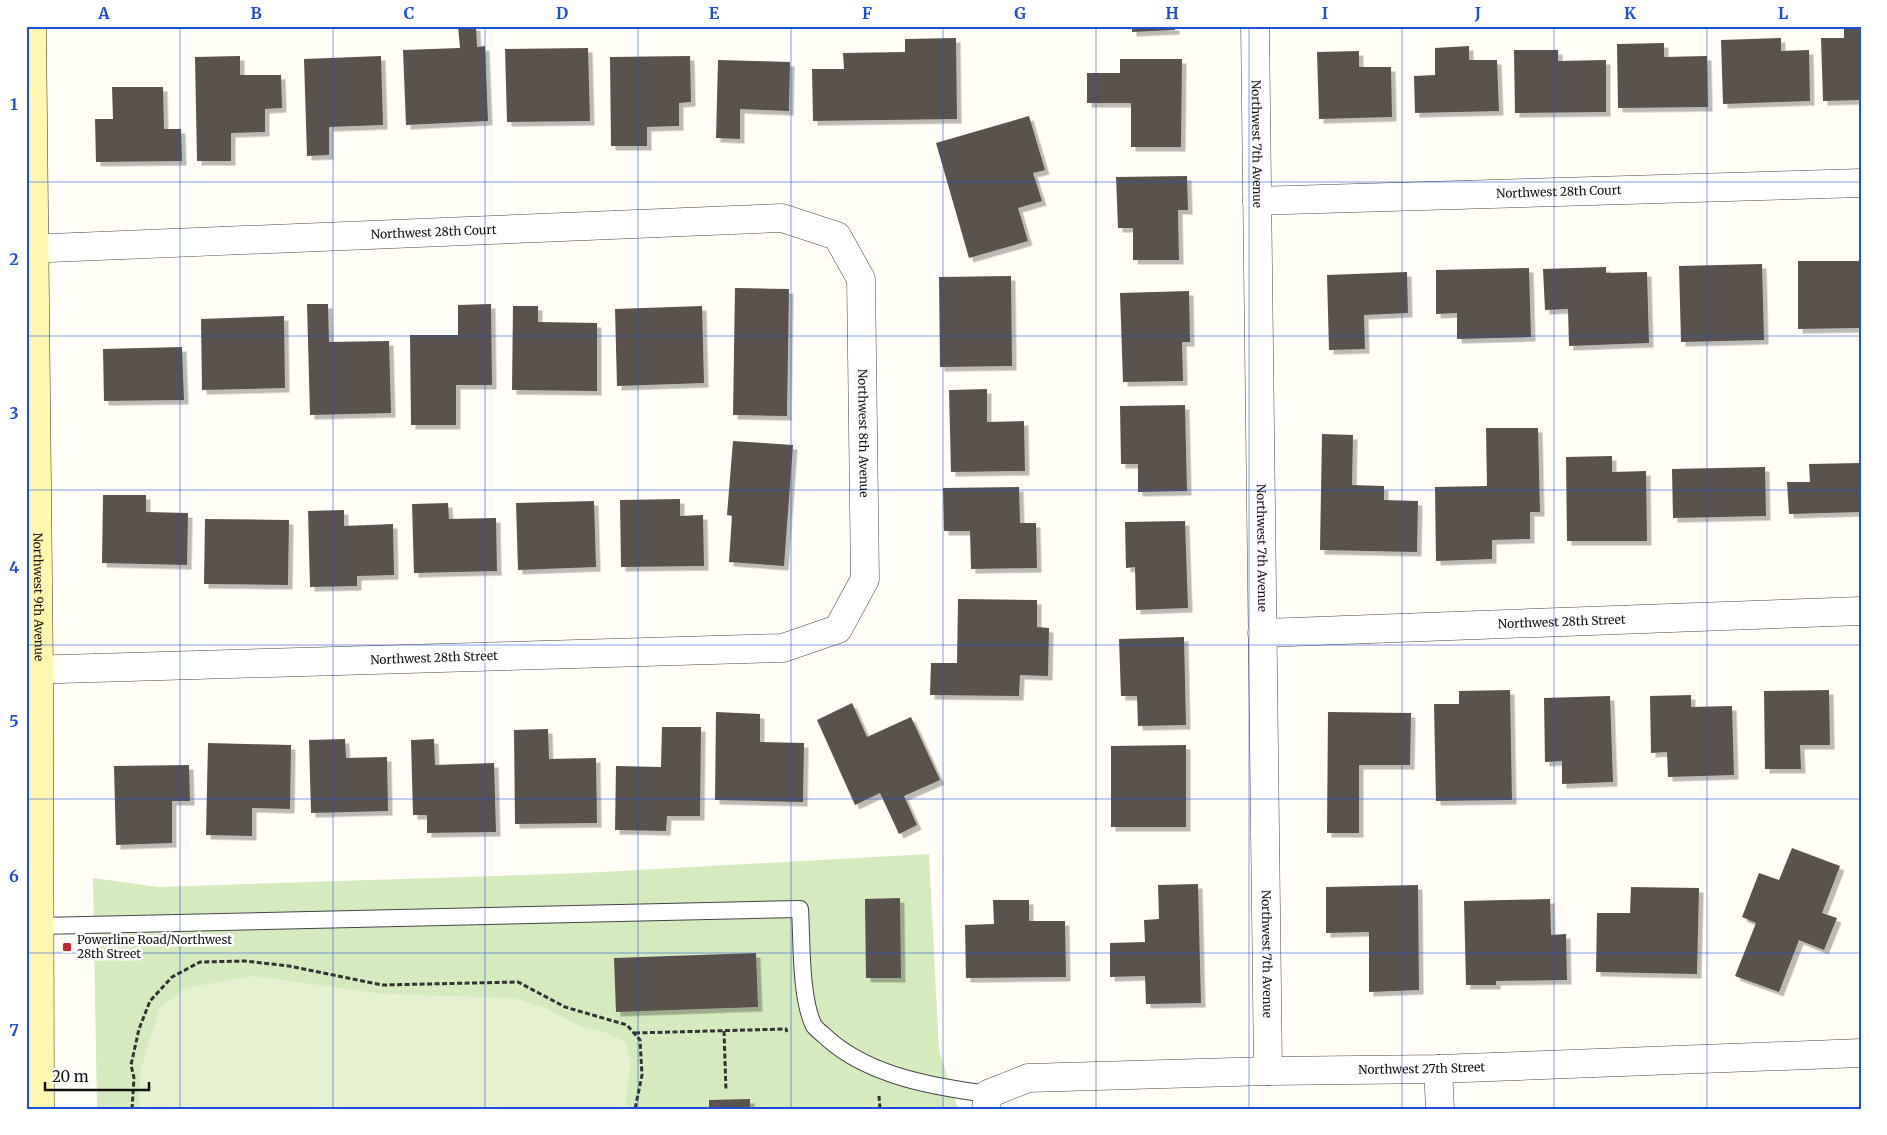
<svg xmlns="http://www.w3.org/2000/svg" width="1887" height="1135" font-family="Merriweather,serif">
<style>
.green{fill:#d5ebbd}
.pitch{fill:#e6f2cf}
.building{fill:#5a524d;filter:url(#shadow)}
.lines{fill:none;stroke-linecap:round;stroke-linejoin:round}
.service-casing{stroke:#444;stroke-width:18}
.minor-casing{stroke:#444;stroke-width:29}
.secondary-casing{stroke:#333;stroke-width:29}
.path{stroke:#333;stroke-width:3;stroke-dasharray:5 2.5;stroke-linecap:butt}
.service{stroke:#fff;stroke-width:16}
.minor{stroke:#fff;stroke-width:28}
.secondary{stroke:#fff6b0;stroke-width:28}
.grid{fill:none;stroke:#1d4ed8;stroke-width:1;stroke-opacity:0.55}
.poi-dot{fill:#c4262e;stroke:#fff;stroke-width:2}
.labels{text-anchor:middle;stroke-width:5;stroke-linejoin:round;paint-order:stroke}
.street-label{font-size:12px;fill:#111;stroke:#fff}
.poi-label{font-size:12px;fill:#111;stroke:#fff;text-anchor:start}
.neatline{fill:none;stroke:#1d4ed8;stroke-width:2}
.grid-label{font-size:16px;text-anchor:middle;font-weight:bold;fill:#1d4ed8}
</style>
<defs>
<filter id="shadow"><feDropShadow dx="4.5" dy="4.5" stdDeviation="0" flood-color="#0004"/></filter>
</defs>
<rect width="100%" height="100%" fill="#fffdf5"/>
<polygon class="green" points="929,854 939,1051 958,1109 97,1109 93,878 158,887 582,873"/>
<polygon class="pitch" points="254,976 383,994 514,998 545,1008 582,1027 607,1033 625,1042 631,1060 625,1109 138,1109 141,1069 159,1009 185,988"/>
<g class="building">
<polygon points="458,26 476,26 477,47 485,46 488,121 406,125 403,50 460,48"/>
<polygon points="1132,26 1175,26 1175,30 1132,32"/>
<polygon points="1844,26 1861,26 1861,100 1823,101 1821,38 1844,38"/>
<polygon points="956,38 957,119 813,121 812,69 844,69 843,53 905,52 905,39"/>
<polygon points="1781,38 1781,51 1809,50 1810,101 1723,104 1721,40"/>
<polygon points="1664,43 1664,57 1707,56 1708,107 1618,108 1617,44"/>
<polygon points="1469,46 1469,60 1497,60 1499,111 1415,113 1414,76 1435,75 1435,48"/>
<polygon points="588,48 590,121 507,122 505,49"/>
<polygon points="1514,50 1558,50 1558,61 1606,60 1606,112 1515,113"/>
<polygon points="1359,51 1359,67 1391,67 1392,117 1319,119 1317,52"/>
<polygon points="240,56 240,75 281,75 282,108 265,109 265,132 231,133 231,161 197,161 195,57"/>
<polygon points="381,56 383,125 329,127 329,155 307,156 304,59"/>
<polygon points="690,56 691,102 679,103 679,126 647,127 647,146 611,146 610,57"/>
<polygon points="1120,59 1182,59 1181,147 1131,147 1131,103 1087,103 1087,73 1120,73"/>
<polygon points="718,60 790,62 789,111 740,109 740,139 716,138"/>
<polygon points="112,87 163,87 164,129 181,129 182,161 96,162 95,119 113,119"/>
<polygon points="1029,116 1045,170 1033,173 1042,201 1018,208 1028,241 969,258 936,143"/>
<polygon points="1187,176 1188,210 1178,210 1179,260 1133,260 1133,228 1118,228 1116,177"/>
<polygon points="1798,261 1861,261 1861,328 1798,329"/>
<polygon points="1762,264 1764,340 1681,342 1679,266"/>
<polygon points="1606,267 1606,273 1647,272 1649,343 1569,346 1568,309 1545,310 1543,269"/>
<polygon points="1529,268 1531,337 1457,339 1457,313 1436,314 1436,270"/>
<polygon points="1407,272 1408,313 1364,315 1365,349 1329,350 1327,275"/>
<polygon points="1011,276 1012,366 940,367 939,277"/>
<polygon points="735,288 789,289 787,416 733,415"/>
<polygon points="1189,291 1190,342 1182,342 1183,381 1123,382 1120,293"/>
<polygon points="307,304 328,304 329,342 389,341 391,413 310,415"/>
<polygon points="491,304 492,385 456,385 456,425 411,425 410,335 458,335 458,305"/>
<polygon points="513,306 538,306 538,322 597,323 597,391 512,390"/>
<polygon points="702,306 704,383 617,386 615,309"/>
<polygon points="284,316 285,388 202,390 201,319"/>
<polygon points="182,347 184,400 104,401 103,349"/>
<polygon points="987,389 987,422 1024,421 1025,471 951,472 949,390"/>
<polygon points="1185,405 1187,491 1138,492 1138,464 1121,464 1120,406"/>
<polygon points="1486,428 1538,428 1540,512 1530,512 1530,539 1492,540 1492,559 1436,561 1435,487 1487,486"/>
<polygon points="1322,434 1353,435 1352,485 1384,486 1384,500 1418,501 1417,552 1320,550"/>
<polygon points="733,441 793,445 784,566 729,562 732,516 727,515"/>
<polygon points="1612,456 1612,472 1646,471 1647,541 1567,541 1566,457"/>
<polygon points="1861,463 1861,512 1789,514 1787,482 1810,482 1809,464"/>
<polygon points="1765,467 1766,516 1673,518 1672,469"/>
<polygon points="1019,487 1020,523 1036,523 1037,568 971,569 970,531 944,531 943,488"/>
<polygon points="103,495 146,495 146,512 188,513 187,565 102,563"/>
<polygon points="680,499 680,516 703,515 704,566 621,567 620,500"/>
<polygon points="594,501 596,567 518,570 516,503"/>
<polygon points="448,503 449,519 496,518 497,571 414,573 412,504"/>
<polygon points="344,510 344,526 393,524 394,575 357,576 357,586 310,587 308,511"/>
<polygon points="205,519 289,520 288,585 204,584"/>
<polygon points="1185,521 1188,608 1136,610 1135,567 1126,568 1125,522"/>
<polygon points="958,599 1037,600 1037,627 1049,628 1048,676 1020,675 1019,696 930,695 931,663 957,663"/>
<polygon points="1184,637 1186,725 1138,726 1137,696 1121,696 1119,639"/>
<polygon points="1510,690 1512,800 1436,801 1434,704 1459,704 1459,691"/>
<polygon points="1829,690 1830,745 1800,745 1801,769 1765,769 1764,691"/>
<polygon points="1691,695 1691,707 1732,706 1734,775 1668,777 1667,752 1651,753 1650,696"/>
<polygon points="1610,696 1613,782 1562,784 1562,761 1545,762 1544,698"/>
<polygon points="852,703 867,737 911,717 940,780 904,796 917,825 899,834 880,793 855,805 817,720"/>
<polygon points="716,712 760,714 760,742 804,743 803,802 715,800"/>
<polygon points="1328,712 1411,713 1410,765 1359,765 1359,833 1327,833"/>
<polygon points="662,727 701,727 700,816 667,816 666,831 615,830 616,766 661,767"/>
<polygon points="548,729 549,759 596,758 597,823 515,824 514,730"/>
<polygon points="345,739 346,758 387,757 388,811 311,813 309,740"/>
<polygon points="434,739 435,765 494,763 496,832 427,833 427,815 413,815 411,740"/>
<polygon points="208,743 291,745 290,809 252,808 252,836 206,835"/>
<polygon points="1186,745 1186,827 1111,827 1111,746"/>
<polygon points="189,765 190,801 172,801 172,843 116,845 114,766"/>
<polygon points="1792,848 1840,866 1822,913 1837,918 1824,950 1799,940 1779,992 1735,976 1756,923 1742,917 1759,873 1779,880"/>
<polygon points="1198,884 1201,1003 1146,1004 1145,976 1110,977 1110,943 1145,942 1144,920 1159,919 1158,885"/>
<polygon points="1418,885 1419,990 1369,992 1369,932 1326,933 1326,887"/>
<polygon points="1631,887 1699,888 1697,974 1596,972 1597,913 1630,913"/>
<polygon points="900,898 901,978 866,978 865,899"/>
<polygon points="1550,899 1551,935 1566,934 1567,980 1496,981 1496,985 1466,985 1464,901"/>
<polygon points="993,900 1029,900 1029,921 1065,921 1066,977 966,978 965,925 994,924"/>
<polygon points="756,953 758,1007 616,1012 614,958"/>
<polygon points="750,1099 750,1109 709,1109 709,1100"/>
</g>
<g class="lines">
<g class="service-casing">
<path id="service" d="M 40,926 L 800,909 C 802,940 800,998 814,1026 C 817,1030 824,1035 828,1039 C 870,1076 934,1087 988,1094"/>
</g>
<g class="minor-casing">
<g id="minor">
<path id="s1" d="M 1255,26 L 1268,1071"/>
<path id="s2" d="M 1257,201 L 1861,183"/>
<path id="s3" d="M 26,249 L 782,218 L 837,236 L 861,279 L 865,579 L 838,629 L 783,648 L 26,670"/>
<path id="s4" d="M 1262,633 L 1861,611"/>
<polyline points="1438,1069 1440,1109"/>
<path id="s5" d="M 986,1109 L 988,1094 L 1028,1078 L 1268,1071 L 1438,1069 L 1861,1053"/>
</g>
</g>
<g class="secondary-casing">
<g id="secondary">
<path id="s6" d="M 32,26 L 39,670 L 40,1109"/>
</g>
</g>
<g class="path">
<polyline points="724,1031 726,1091"/>
<polyline points="635,1033 786,1029 787,1032"/>
<polyline points="879,1096 880,1109"/>
<polyline points="132,1109 134,1078 131,1065 139,1029 150,1001 172,977 200,962 245,961 289,966 382,985 518,982 565,1007 627,1025 640,1040 642,1075 635,1109"/>
</g>
<use href="#service" class="service"/>
<use href="#minor" class="minor"/>
<use href="#secondary" class="secondary"/>
</g>
<path class="grid" d="M 180,26 L 180,1109M 333,26 L 333,1109M 485,26 L 485,1109M 638,26 L 638,1109M 791,26 L 791,1109M 943,26 L 943,1109M 1096,26 L 1096,1109M 1249,26 L 1249,1109M 1402,26 L 1402,1109M 1554,26 L 1554,1109M 1707,26 L 1707,1109M 26,182 L 1861,182M 26,336 L 1861,336M 26,490 L 1861,490M 26,645 L 1861,645M 26,799 L 1861,799M 26,953 L 1861,953"/>
<rect class="poi-dot" x="62" y="942" width="10" height="10" rx="2.5"/>
<g class="labels">
<g class="street-label">
<text dy="4" stroke="none"><textPath href="#s1" startOffset="118">Northwest 7th Avenue</textPath></text>
<text dy="4" stroke="none"><textPath href="#s2" startOffset="302">Northwest 28th Court</textPath></text>
<text dy="4" stroke="none"><textPath href="#s3" startOffset="408">Northwest 28th Court</textPath></text>
<text dy="4" stroke="none"><textPath href="#s3" startOffset="1018">Northwest 8th Avenue</textPath></text>
<text dy="4" stroke="none"><textPath href="#s1" startOffset="522">Northwest 7th Avenue</textPath></text>
<text dy="4" stroke="none"><textPath href="#s6" startOffset="571">Northwest 9th Avenue</textPath></text>
<text dy="4" stroke="none"><textPath href="#s4" startOffset="300">Northwest 28th Street</textPath></text>
<text transform="translate(434 658) rotate(-2)" y="4">Northwest 28th Street</text>
<text dy="4" stroke="none"><textPath href="#s1" startOffset="928">Northwest 7th Avenue</textPath></text>
<text dy="4" stroke="none"><textPath href="#s5" startOffset="452">Northwest 27th Street</textPath></text>
</g>
<g class="poi-label">
<text x="77" y="944">Powerline Road/Northwest<tspan x="77" dy="14">28th Street</tspan></text>
</g>
</g>
<rect width="1887" height="1135" fill="none" stroke="#ffffff" stroke-width="55"/>
<path d="M45 1082v8h104v-8" fill="none" stroke="#111111" stroke-width="2.5"/>
<text x="52" y="1082" font-size="15" fill="#111111" stroke="#ffffff" stroke-width="4" paint-order="stroke">20 m</text>
<rect x="28" y="28" width="1832" height="1080" class="neatline"/>
<g class="grid-label">
<text x="104" y="19">A</text>
<text x="256" y="19">B</text>
<text x="409" y="19">C</text>
<text x="562" y="19">D</text>
<text x="714" y="19">E</text>
<text x="867" y="19">F</text>
<text x="1020" y="19">G</text>
<text x="1172" y="19">H</text>
<text x="1325" y="19">I</text>
<text x="1478" y="19">J</text>
<text x="1630" y="19">K</text>
<text x="1783" y="19">L</text>
<text x="14" y="110">1</text>
<text x="14" y="265">2</text>
<text x="14" y="419">3</text>
<text x="14" y="573">4</text>
<text x="14" y="727">5</text>
<text x="14" y="882">6</text>
<text x="14" y="1036">7</text>
</g>
</svg>
